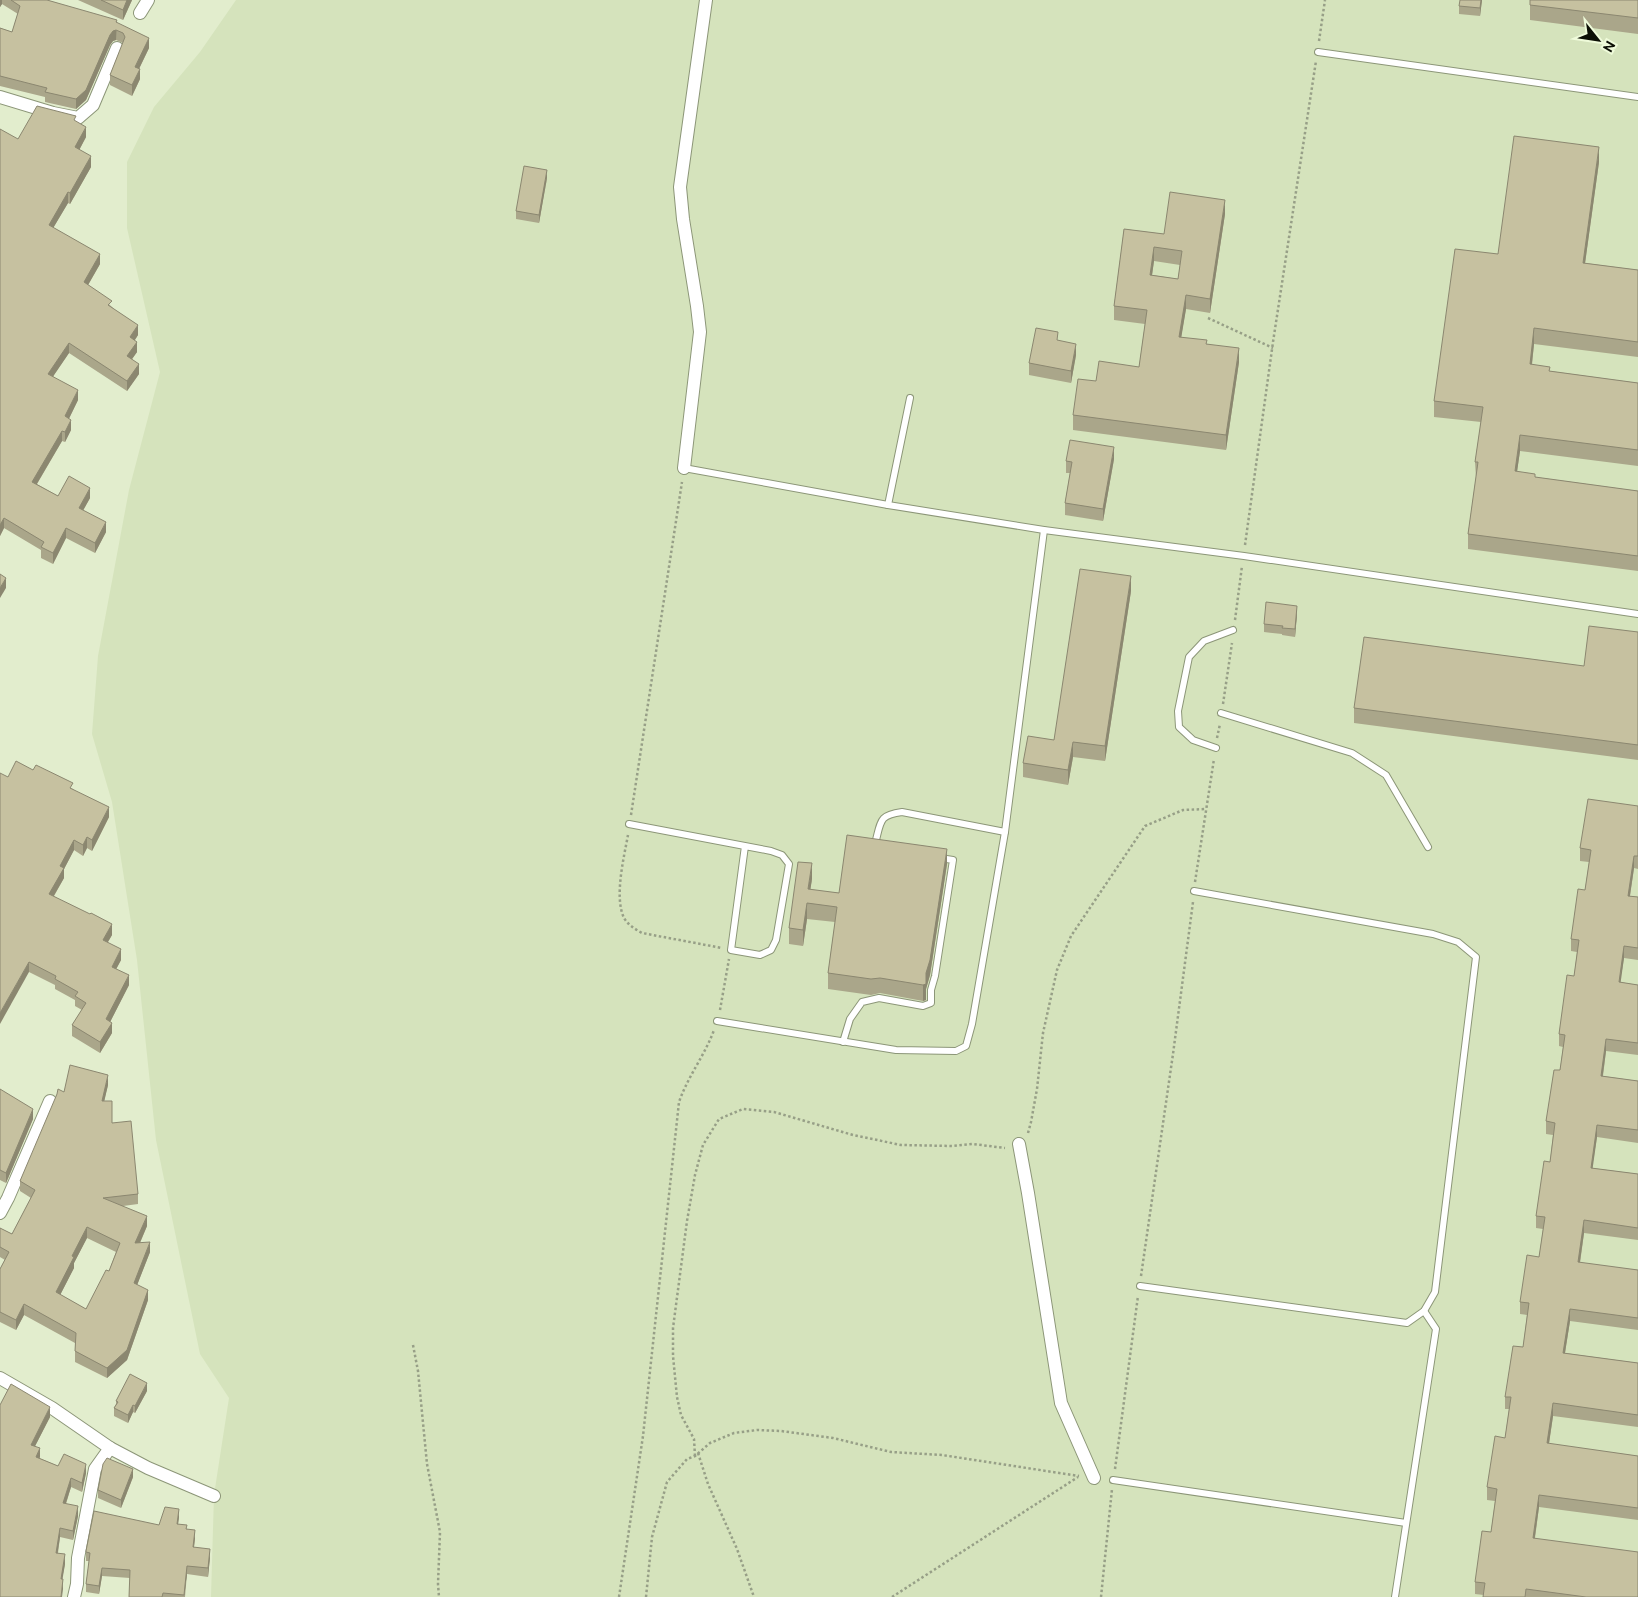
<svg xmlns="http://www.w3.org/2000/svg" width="1638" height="1597" font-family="Ubuntu,sans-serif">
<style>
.built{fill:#d5e3bc}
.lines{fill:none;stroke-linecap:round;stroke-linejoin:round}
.lane-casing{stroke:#8c9678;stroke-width:8}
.street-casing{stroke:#8c9678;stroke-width:14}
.path{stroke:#979f87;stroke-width:2.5;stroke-dasharray:2.5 2.5;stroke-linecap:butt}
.lane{stroke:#fff;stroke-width:6}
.street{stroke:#fff;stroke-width:12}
.wall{fill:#aaa68a;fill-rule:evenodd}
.shaded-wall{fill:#8b8770}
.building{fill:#c6c1a0;stroke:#8b8770;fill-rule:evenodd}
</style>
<rect width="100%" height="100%" fill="#e2edcd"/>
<polygon class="built" points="236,0 1638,0 1638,1597 211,1597 214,1495 229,1398 200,1354 156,1140 137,960 112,802 92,734 98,656 129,490 160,372 127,228 127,162 154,107 200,52"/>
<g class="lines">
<g class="lane-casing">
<g id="lane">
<polyline points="1318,52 1638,97"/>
<polyline points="684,468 888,505 1044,530 1244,556 1638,614"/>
<polyline points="888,505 910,398"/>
<polyline points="1221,713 1352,753 1386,775 1428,847"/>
<polyline points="1216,748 1193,740 1179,727 1178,711 1189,657 1204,641 1233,630"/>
<polyline points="629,824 771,851 782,855 789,864 776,940 771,950 760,955 731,950 745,846"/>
<path d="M 880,846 L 876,840 C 881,820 880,815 902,812 L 1005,832"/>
<polyline points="717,1021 896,1050 956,1051 966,1046 972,1024 1005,832 1044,530"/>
<polyline points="843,1042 850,1019 862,1002 879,998 923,1006 931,1003 931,990 935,976 953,860 940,858"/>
<polyline points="1140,1286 1407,1323 1424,1311 1435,1292 1476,957 1458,942 1433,934 1194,891"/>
<polyline points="1113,1480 1406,1523"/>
<polyline points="1395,1597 1436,1329 1424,1311"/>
</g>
</g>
<g class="street-casing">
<g id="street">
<polyline points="140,13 148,0"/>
<polyline points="0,97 53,113 78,118 93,105 117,48"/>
<polyline points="684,468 700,332 697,306 683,219 680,187 706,0"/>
<polyline points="1019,1144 1028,1193 1061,1403 1094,1478"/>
<polyline points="0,1213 8,1198 50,1101"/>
<polyline points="0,1378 52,1408 110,1448 148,1468 214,1496"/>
<polyline points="74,1597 77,1584 78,1558 95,1469 110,1448"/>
</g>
</g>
<g class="path">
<polyline points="1319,41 1325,0"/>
<polyline points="1208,318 1273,348"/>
<polyline points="1245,545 1273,342 1316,61"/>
<polyline points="1235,620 1242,566"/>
<polyline points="1223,704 1232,643"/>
<polyline points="1217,738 1220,724"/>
<polyline points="631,815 682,482"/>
<path d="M 628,835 C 624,857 614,897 624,918 C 628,925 635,929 642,933 L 722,948"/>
<polyline points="1195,882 1214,759"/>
<polyline points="720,1010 729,959"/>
<polyline points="1028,1133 1031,1122 1037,1089 1043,1033 1057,970 1071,936 1145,826 1183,810 1206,809"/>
<polyline points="1141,1276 1173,1054 1193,902"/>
<polyline points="413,1345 418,1371 427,1464 440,1532 438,1584 439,1597"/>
<polyline points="698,1453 708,1484 737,1549 754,1597"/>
<polyline points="695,1456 694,1439 681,1415 677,1397 673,1356 673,1328 687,1221 695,1175 703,1145 719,1119 743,1109 774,1112 853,1135 901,1145 952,1146 973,1144 1005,1148"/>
<polyline points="1115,1469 1138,1296"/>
<path d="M 619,1597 L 643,1436 L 679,1102 C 688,1076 705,1055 714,1030"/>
<polyline points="646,1597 652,1537 667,1482 687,1459 695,1456 710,1443 734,1433 757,1430 781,1431 833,1438 891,1452 942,1455 1079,1476"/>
<polyline points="892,1597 1078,1477"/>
<polyline points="1101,1597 1112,1489"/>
</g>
<use href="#lane" class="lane"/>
<use href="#street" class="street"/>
</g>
<g class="wall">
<polygon points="0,0 47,0 117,23 149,48 139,69 140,79 132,96 110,85 110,75 123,43 116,40 113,41 110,45 86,100 76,109 45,102 45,97 0,86 0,28 12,32 18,14 2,4 0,7"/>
<polygon points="78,0 132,0 123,20"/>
<polygon points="1482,0 1480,16 1459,14 1459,6"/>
<polygon points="1638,0 1638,34 1530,20 1530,5"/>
<polygon points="76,122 86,137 79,150 91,167 70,204 68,203 53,228 100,264 88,285 112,307 138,335 135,340 137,352 132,359 139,374 127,391 69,353 53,376 78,400 69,418 71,430 65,442 62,441 37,484 58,496 90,498 83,510 106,532 95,553 66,538 53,564 41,558 41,550 4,528 0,536 18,139"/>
<polygon points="1599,162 1585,263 1638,270 1638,357 1534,344 1532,365 1550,371 1638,383 1638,466 1520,451 1517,471 1535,477 1638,491 1638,571 1468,549 1468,534 1476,477 1475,462 1481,422 1434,417 1434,401 1498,254"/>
<polygon points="547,178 539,223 516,219 516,211"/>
<path d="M 1225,214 L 1210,313 L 1186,309 L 1181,337 L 1207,344 L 1239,362 L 1226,450 L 1073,430 L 1073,415 L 1096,381 L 1139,367 L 1145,324 L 1114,320 L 1114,306 L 1124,229 L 1164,234 ZM 1154,261 L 1180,265 L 1178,279 L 1152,275 Z"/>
<polygon points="1076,355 1071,383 1029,375 1029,363"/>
<polygon points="1114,459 1103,521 1065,515 1065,503 1070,473 1066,473 1066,461"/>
<polygon points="1131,591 1105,761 1073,757 1068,785 1023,777 1023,763 1054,740"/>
<polygon points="1297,614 1295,637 1282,635 1282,634 1264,632 1264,624"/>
<polygon points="1638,632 1638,760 1354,723 1354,708 1584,666"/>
<polygon points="33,770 73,789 109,817 92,851 87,848 83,856 74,850 64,869 64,878 54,896 112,935 108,942 121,960 116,969 129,985 110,1022 112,1033 100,1053 72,1036 72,1025 82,1010 75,1006 75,1000 55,989 55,985 29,972 8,777"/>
<polygon points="1638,806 1638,869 1634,868 1630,896 1638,897 1638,960 1624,958 1620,982 1638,985 1638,1055 1606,1051 1603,1076 1638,1081 1638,1143 1597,1137 1592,1168 1638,1174 1638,1240 1584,1233 1580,1263 1638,1270 1638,1330 1570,1321 1565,1353 1638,1363 1638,1427 1553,1416 1549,1444 1638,1456 1638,1520 1539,1507 1535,1538 1638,1597 1483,1597 1484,1595 1475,1594 1475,1582 1491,1532 1495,1501 1487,1500 1487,1487 1505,1438 1509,1409 1505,1409 1505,1397 1523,1347 1527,1315 1520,1314 1520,1302 1539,1257 1543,1229 1536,1228 1536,1216 1550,1162 1553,1135 1546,1134 1546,1121 1560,1070 1563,1047 1559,1046 1559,1034 1574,976 1577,952 1571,951 1571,939 1585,890 1589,862 1580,861 1580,848"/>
<polygon points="947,864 930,975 926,989 926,1000 923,1001 880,993 871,995 828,989 828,973 835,922 807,919 803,946 789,944 789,928 812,879 810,890 839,893"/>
<path d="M 108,1085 L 104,1101 L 138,1194 L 138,1204 L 123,1206 L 147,1226 L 140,1243 L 150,1252 L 137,1285 L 148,1300 L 127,1360 L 107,1378 L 75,1362 L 75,1343 L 24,1315 L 16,1330 L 0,1322 L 0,1269 L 5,1260 L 0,1257 L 0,1228 L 12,1234 L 31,1198 L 20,1191 L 20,1181 L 64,1092 ZM 87,1238 L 116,1252 L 109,1271 L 86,1309 L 60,1295 L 74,1268 L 74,1263 Z"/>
<polygon points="0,1089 33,1119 6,1183 0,1180"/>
<polygon points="147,1391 135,1413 133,1412 128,1423 114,1416 114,1408 116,1404 116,1401"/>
<polygon points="0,1405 50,1417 35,1446 40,1457 39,1458 58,1466 86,1473 82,1492 71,1487 66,1504 78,1516 73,1540 60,1537 58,1553 65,1564 62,1579 63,1589"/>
<polygon points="133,1477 121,1508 98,1498 98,1490"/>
<polygon points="179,1517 178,1524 187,1529 195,1538 194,1547 210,1557 208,1577 187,1574 185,1597 129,1597 130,1578 102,1576 99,1594 86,1592 86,1584 89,1561 86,1561 86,1551 159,1525"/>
</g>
<g class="shaded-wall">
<polygon points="0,0 2,0 2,4 0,7"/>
<polygon points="127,0 132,0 123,20 123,10"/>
<polygon points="1481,0 1482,0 1480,16 1480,8"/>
<polygon points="117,20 116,40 113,41 110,45 86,100 76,109 76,99"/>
<polygon points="149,38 149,48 135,77 135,67"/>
<polygon points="140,69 140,79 132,96 132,85"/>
<polygon points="86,127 86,137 75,158 75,147"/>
<polygon points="1599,147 1599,162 1583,278 1583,263"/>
<polygon points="91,156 91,167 70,204 70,193"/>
<polygon points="547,170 547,178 539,223 539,215"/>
<polygon points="68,192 68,203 49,235 49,225"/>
<polygon points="1225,200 1225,214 1210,313 1210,299"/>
<polygon points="1154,247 1154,261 1150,289 1150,275"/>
<polygon points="100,254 100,264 84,292 84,282"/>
<polygon points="1186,295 1186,309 1179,351 1179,337"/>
<polygon points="138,325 138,335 130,347 130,337"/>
<polygon points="1534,328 1534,344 1530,380 1530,364"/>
<polygon points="137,342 137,352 127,366 127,356"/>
<polygon points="69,343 69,353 48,384 48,374"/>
<polygon points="1076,344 1076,355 1071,383 1071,371"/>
<polygon points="1239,348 1239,362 1226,450 1226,435"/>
<polygon points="139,364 139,374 127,391 127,381"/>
<polygon points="78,390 78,400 65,427 65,416"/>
<polygon points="71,420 71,430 65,442 65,432"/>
<polygon points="62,431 62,441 32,492 32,482"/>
<polygon points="1520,435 1520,451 1515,486 1515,471"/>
<polygon points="1114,447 1114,459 1103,521 1103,509"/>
<polygon points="90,488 90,498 79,518 79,508"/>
<polygon points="4,518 4,528 0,536 0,525"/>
<polygon points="106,522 106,532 95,553 95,543"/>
<polygon points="66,528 66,538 53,564 53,553"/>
<polygon points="1131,576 1131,591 1105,761 1105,746"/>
<polygon points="6,578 6,588 0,598 0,588"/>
<polygon points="1297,606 1297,614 1295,637 1295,629"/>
<polygon points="1073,742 1073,757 1068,785 1068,770"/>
<polygon points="109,807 109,817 92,851 92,840"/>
<polygon points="87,837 87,848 83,856 83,845"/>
<polygon points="74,840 74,850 64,869 64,878 49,904 49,894 60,866"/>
<polygon points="947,849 947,864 930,975 926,989 926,1000 923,1001 923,985 926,973"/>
<polygon points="1634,856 1634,868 1628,908 1628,896"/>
<polygon points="812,863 812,879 808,905 808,889"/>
<polygon points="807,903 807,919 803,946 803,930"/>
<polygon points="112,924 112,935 103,950 103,940"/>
<polygon points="1624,946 1624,958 1619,994 1619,982"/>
<polygon points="121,949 121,960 112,977 112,967"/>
<polygon points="29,962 29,972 0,1024 0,1013"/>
<polygon points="129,975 129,985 106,1030 106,1019"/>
<polygon points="112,1023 112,1033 100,1053 100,1042"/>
<polygon points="1606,1039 1606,1051 1601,1088 1601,1076"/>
<polygon points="108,1075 108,1085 102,1111 102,1101"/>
<polygon points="33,1109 33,1119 6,1183 6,1173"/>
<polygon points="1597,1125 1597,1137 1591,1180 1591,1168"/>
<polygon points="147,1216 147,1226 135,1254 135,1243"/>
<polygon points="1584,1220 1584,1233 1578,1275 1578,1262"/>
<polygon points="87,1227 87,1238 74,1263 74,1268 56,1303 56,1292 72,1256"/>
<polygon points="150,1242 150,1252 134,1293 134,1283"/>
<polygon points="148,1290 148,1300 127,1360 107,1378 107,1368"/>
<polygon points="24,1304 24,1315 16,1330 16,1320"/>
<polygon points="1570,1309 1570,1321 1563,1365 1563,1353"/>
<polygon points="147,1383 147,1391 135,1413 135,1406"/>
<polygon points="1553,1403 1553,1416 1547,1456 1547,1443"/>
<polygon points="133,1405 133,1412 128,1423 128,1415"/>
<polygon points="50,1407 50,1417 31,1454 31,1445"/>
<polygon points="40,1448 40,1457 36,1466 36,1457"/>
<polygon points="86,1464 86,1473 82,1492 82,1483"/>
<polygon points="133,1469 133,1477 121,1508 121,1500"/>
<polygon points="71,1478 71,1487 63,1512 63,1503"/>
<polygon points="1539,1495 1539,1507 1533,1550 1533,1538"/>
<polygon points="78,1506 78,1516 73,1540 73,1531"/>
<polygon points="179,1509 179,1517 177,1532 177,1524"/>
<polygon points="60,1528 60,1537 56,1563 56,1553"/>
<polygon points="195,1530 195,1538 193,1555 193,1547"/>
<polygon points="210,1549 210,1557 208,1577 208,1568"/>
<polygon points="65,1554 65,1564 61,1588 61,1579"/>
<polygon points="187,1566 187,1574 184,1597 184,1595"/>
<polygon points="102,1568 102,1576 99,1594 99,1586"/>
<polygon points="63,1579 63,1589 62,1597 61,1597"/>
</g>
<g class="building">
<polygon points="11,0 47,0 117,20 116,22 149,38 135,67 140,69 132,85 110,75 125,37 123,33 116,30 113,31 110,35 86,90 76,99 45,92 47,88 0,76 0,28 12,32 20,6"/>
<polygon points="101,0 127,0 123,10"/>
<polygon points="1460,0 1481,0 1480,8 1459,6"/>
<polygon points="1530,0 1638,0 1638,18 1530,5"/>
<polygon points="37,106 76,116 74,120 86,127 75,147 91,156 70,193 68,192 49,225 100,254 84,282 112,301 108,305 138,325 130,337 137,342 127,356 139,364 127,381 69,343 48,374 78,390 65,416 71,420 65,432 62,431 32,482 58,496 69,476 90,488 79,508 106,522 95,543 66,528 53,553 41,547 44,542 4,518 0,525 0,129 18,139"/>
<polygon points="1514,136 1599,147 1583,263 1638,270 1638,342 1534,328 1530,364 1550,367 1549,371 1638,383 1638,450 1520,435 1515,471 1535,474 1535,477 1638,491 1638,556 1468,534 1478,462 1475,462 1483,407 1434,401 1455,249 1498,254"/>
<polygon points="524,166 547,170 539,215 516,211"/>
<path d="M 1170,192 L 1225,200 L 1210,299 L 1186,295 L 1179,337 L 1207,340 L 1206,344 L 1239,348 L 1226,435 L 1073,415 L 1078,379 L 1096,381 L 1099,361 L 1139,367 L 1147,310 L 1114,306 L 1124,229 L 1164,234 ZM 1154,247 L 1182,251 L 1178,279 L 1150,275 Z"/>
<polygon points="1036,328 1058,332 1057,340 1076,344 1071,371 1029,363"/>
<polygon points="1070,440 1114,447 1103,509 1065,503 1072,462 1066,461"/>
<polygon points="1080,569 1131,576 1105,746 1073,742 1068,770 1023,763 1028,736 1054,740"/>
<polygon points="0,574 6,578 0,588"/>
<polygon points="1266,602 1297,606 1295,629 1282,628 1283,626 1264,624"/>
<polygon points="1589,626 1638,632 1638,745 1354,708 1364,637 1584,666"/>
<polygon points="16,761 33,770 36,765 73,783 70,788 109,807 92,840 87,837 83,845 74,840 60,866 64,868 49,894 90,914 91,913 112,924 103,940 121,949 112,967 129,975 106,1019 112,1023 100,1042 72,1025 86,1003 75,996 78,992 55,979 56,976 29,962 0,1013 0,773 8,777"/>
<polygon points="1588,799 1638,806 1638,856 1634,856 1628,896 1638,897 1638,948 1624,946 1619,982 1638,985 1638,1043 1606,1039 1601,1076 1638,1081 1638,1130 1597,1125 1591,1168 1638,1174 1638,1228 1584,1220 1578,1262 1638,1270 1638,1318 1570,1309 1563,1353 1638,1363 1638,1415 1553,1403 1547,1443 1638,1456 1638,1508 1539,1495 1533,1538 1638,1552 1638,1597 1586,1597 1526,1589 1525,1597 1483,1597 1485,1583 1475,1582 1482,1531 1491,1532 1497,1489 1487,1487 1495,1436 1505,1438 1511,1397 1505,1397 1513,1346 1523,1347 1529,1303 1520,1302 1527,1255 1539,1257 1545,1217 1536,1216 1544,1161 1550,1162 1555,1123 1546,1121 1554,1070 1560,1070 1565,1035 1559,1034 1567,975 1574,976 1579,940 1571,939 1578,889 1585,890 1591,850 1580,848"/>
<polygon points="847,835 947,849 930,960 926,973 926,984 923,985 880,978 871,979 828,973 837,907 807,903 803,930 789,928 798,862 812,863 808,889 839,893"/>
<path d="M 70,1065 L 108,1075 L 102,1101 L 112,1101 L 112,1123 L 131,1121 L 138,1194 L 103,1198 L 147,1216 L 135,1243 L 150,1242 L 134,1283 L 148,1290 L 127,1350 L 107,1368 L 75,1351 L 76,1333 L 24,1304 L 16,1320 L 0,1312 L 0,1269 L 9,1252 L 0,1247 L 0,1228 L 12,1234 L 35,1190 L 20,1181 L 57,1094 L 58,1089 L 64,1092 ZM 87,1227 L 120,1243 L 109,1271 L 106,1270 L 86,1309 L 56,1292 L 74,1257 L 72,1256 Z"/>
<polygon points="0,1089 33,1109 6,1173 0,1170"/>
<polygon points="130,1374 147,1383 135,1406 133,1405 128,1415 114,1408 118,1402 116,1401"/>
<polygon points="11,1384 50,1407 31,1445 40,1448 36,1457 58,1466 64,1454 86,1464 82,1483 71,1478 63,1503 78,1506 73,1531 60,1528 56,1553 65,1554 61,1579 63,1579 61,1597 0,1597 0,1405"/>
<polygon points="107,1458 133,1469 121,1500 98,1490 103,1464"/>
<polygon points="165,1507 179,1509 177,1524 187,1525 186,1529 195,1530 193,1547 210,1549 208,1568 187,1566 184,1595 163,1593 162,1597 129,1597 130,1570 102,1568 99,1586 86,1584 90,1553 86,1552 86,1551 94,1511 159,1525"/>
</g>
<g transform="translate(1598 40) rotate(120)" stroke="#effbda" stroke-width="4" paint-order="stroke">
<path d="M0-4L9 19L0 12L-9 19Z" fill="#0c0f05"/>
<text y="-8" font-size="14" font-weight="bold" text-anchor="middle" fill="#0c0f05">N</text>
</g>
</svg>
